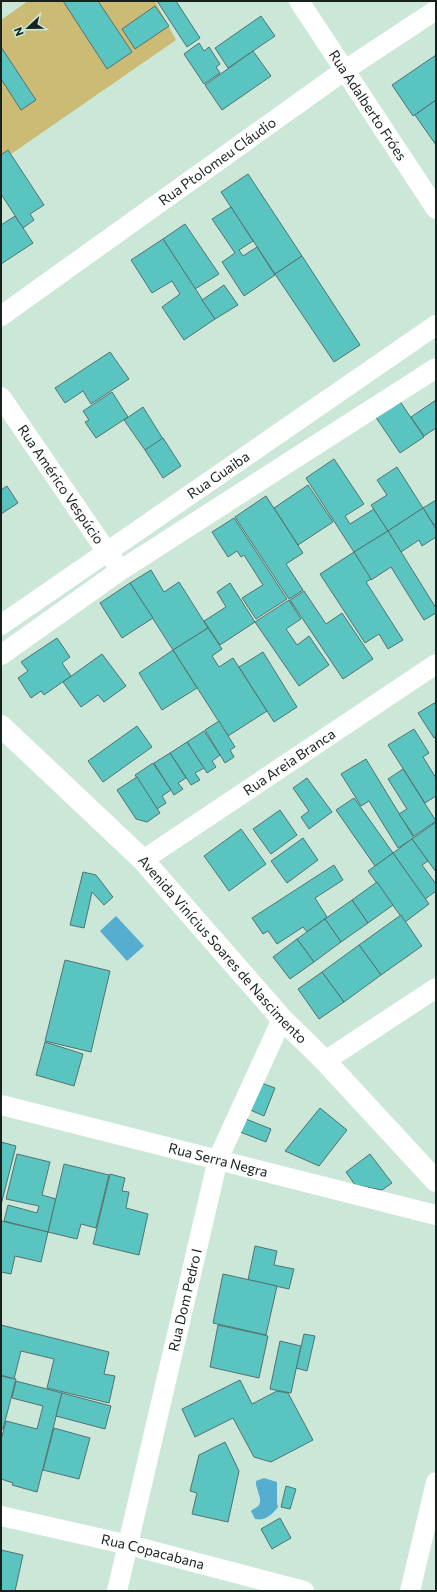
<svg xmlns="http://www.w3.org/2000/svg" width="437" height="1592" font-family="Commissioner,sans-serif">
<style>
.green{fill:#cbbb75}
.water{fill:#55adcf}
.building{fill:#5ac4c1;stroke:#527271}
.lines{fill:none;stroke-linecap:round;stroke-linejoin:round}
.street{stroke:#fff;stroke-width:20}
.secondary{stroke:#fff;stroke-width:22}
.labels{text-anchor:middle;stroke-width:4;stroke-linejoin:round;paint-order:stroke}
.street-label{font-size:14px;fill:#17221c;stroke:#cbe7d8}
</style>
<rect width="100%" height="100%" fill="#cbe7d8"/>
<polygon class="green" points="28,1 155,1 176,40 1,161 1,20"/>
<g class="water">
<polygon points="116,916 144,946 127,961 100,931"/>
<path d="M 264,1478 L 277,1482 L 277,1503 L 278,1507 C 272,1515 265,1521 255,1519 L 251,1511 C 253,1509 258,1507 259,1505 C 263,1499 255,1488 256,1481 Z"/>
</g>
<g class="building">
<polygon points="63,1 98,1 132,52 107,69"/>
<polygon points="157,1 176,1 200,38 187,47"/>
<polygon points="155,6 169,26 135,49 122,29"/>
<polygon points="261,16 275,36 228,68 215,48"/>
<polygon points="199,43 204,51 209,47 220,64 216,67 220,73 204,84 184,54"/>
<polygon points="1,47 36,100 21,110 1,79"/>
<polygon points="253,51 271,76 222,110 205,85"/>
<polygon points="436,55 436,100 413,116 392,85"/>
<polygon points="436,100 436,145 415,115"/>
<polygon points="8,150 44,205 30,214 34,220 23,228 1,194 1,155"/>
<polygon points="248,174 302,256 275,274 221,192"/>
<polygon points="231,207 253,241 239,250 243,256 257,247 275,275 244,296 222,262 235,253 212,219"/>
<polygon points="15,216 33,243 1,264 1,225"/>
<polygon points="185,224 219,274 195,289 163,239"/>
<polygon points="163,239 215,319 184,340 162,307 180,294 172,281 152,293 131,260"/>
<polygon points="302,256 360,345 334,362 275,274"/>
<polygon points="224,285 238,305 215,319 202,300"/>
<polygon points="110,352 129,379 91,404 83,391 65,403 55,388"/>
<polygon points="112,392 128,417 96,438 85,422 89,420 83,411"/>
<polygon points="399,400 424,437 400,453 375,416"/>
<polygon points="436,400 436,428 424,436 411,417"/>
<polygon points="143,407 163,439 145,450 124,420"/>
<polygon points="163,438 181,466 163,478 145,450"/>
<polygon points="334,459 364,504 345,516 350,524 374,509 388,531 354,552 306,478"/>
<polygon points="397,467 423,508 388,531 371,505 387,495 377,480"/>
<polygon points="308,485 333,522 298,545 274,508"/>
<polygon points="7,486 18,503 1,514 1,490"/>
<polygon points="266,496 303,553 286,564 303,590 289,599 235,517"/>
<polygon points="436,500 436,524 434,525 423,508"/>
<polygon points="423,508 436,529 436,537 422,546 419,540 401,552 388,531"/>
<polygon points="234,518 287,599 256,619 242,598 263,585 244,555 241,557 237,551 228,557 212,532"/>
<polygon points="388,531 436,608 436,613 424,620 391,567 371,580 354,552"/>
<polygon points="354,552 371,579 366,582 403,640 388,649 379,634 365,643 320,574"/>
<polygon points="151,570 164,592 179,582 208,628 173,650 130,583"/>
<polygon points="130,583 153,618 122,638 100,603"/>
<polygon points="230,583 255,622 220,645 204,621 226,607 217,592"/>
<polygon points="304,591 326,624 342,613 373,659 343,679 290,600"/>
<polygon points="289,600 301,619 286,629 297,645 309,636 329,665 299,686 255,622"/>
<polygon points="208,628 222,649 212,656 219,667 233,658 267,711 228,736 173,650"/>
<polygon points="57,638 70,657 62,663 71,676 44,695 41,691 31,698 18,678 28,671 21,662"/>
<polygon points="173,650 197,688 162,710 139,673"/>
<polygon points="263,652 297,707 274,722 239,667"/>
<polygon points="102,654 126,686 104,702 98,695 81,707 63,682"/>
<polygon points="436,702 436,737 434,738 418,713"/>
<polygon points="219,721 235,747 230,750 234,757 225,763 205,730"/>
<polygon points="137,726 152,747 103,782 88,761"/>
<polygon points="414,729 429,753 423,757 436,778 436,796 425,803 388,745"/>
<polygon points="204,731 220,755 212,761 216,767 207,773 187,742"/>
<polygon points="187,742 204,768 195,773 200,780 191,785 170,753"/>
<polygon points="170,753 186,778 178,783 183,789 174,795 154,763"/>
<polygon points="366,759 414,838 398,848 369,801 361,806 341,774"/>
<polygon points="153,763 171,790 162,796 166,803 157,809 135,775"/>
<polygon points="403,769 436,821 414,836 399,814 407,809 388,779"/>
<polygon points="137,777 160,813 147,822 136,819 117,790"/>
<polygon points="307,778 332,812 309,829 301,817 309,811 293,788"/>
<polygon points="354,798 393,853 375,866 336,810"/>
<polygon points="280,810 297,835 271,854 253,829"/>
<polygon points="436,822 436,872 412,839"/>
<polygon points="241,829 266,864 229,891 204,856"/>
<polygon points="303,838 318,860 287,883 271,861"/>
<polygon points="412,839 428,861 422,865 436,884 436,891 425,899 393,853"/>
<polygon points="393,853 429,904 405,922 368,871"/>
<polygon points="334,865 343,880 315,898 327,917 307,932 303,927 277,944 268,931 263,934 252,918"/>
<polygon points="83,872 96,875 113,897 104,905 92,892 84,928 70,925"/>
<polygon points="377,882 393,905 368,923 352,900"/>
<polygon points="352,900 368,923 341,942 325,919"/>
<polygon points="401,915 422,946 381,975 359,945"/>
<polygon points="325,919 341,942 314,962 297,939"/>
<polygon points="297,939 314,962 290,979 273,957"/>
<polygon points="359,945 381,975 344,1002 322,972"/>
<polygon points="65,960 110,971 91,1052 45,1041"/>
<polygon points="322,972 344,1002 319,1019 298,989"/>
<polygon points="45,1042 83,1054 74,1086 36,1075"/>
<polygon points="259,1082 275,1088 264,1116 248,1109"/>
<polygon points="320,1108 347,1130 319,1166 285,1151"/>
<polygon points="246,1119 271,1129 266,1142 240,1132"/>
<polygon points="1,1142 16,1146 1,1205"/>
<polygon points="17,1154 50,1162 42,1195 56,1199 48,1232 4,1221 8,1205 37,1213 39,1206 6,1199"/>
<polygon points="370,1154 392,1183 382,1190 355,1185 346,1172"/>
<polygon points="64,1164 109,1175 96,1228 81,1224 77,1239 48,1232"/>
<polygon points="110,1174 125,1178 122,1191 129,1192 126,1208 148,1214 139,1255 93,1244"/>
<polygon points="1,1221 48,1232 41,1262 15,1256 11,1274 1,1272"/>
<polygon points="255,1246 277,1251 274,1265 294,1269 289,1289 248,1280"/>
<polygon points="223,1274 277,1286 266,1335 213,1323"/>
<polygon points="1,1325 109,1352 104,1374 115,1376 109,1403 47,1388 54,1359 21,1351 14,1379 1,1375"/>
<polygon points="218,1325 268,1336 259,1378 210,1367"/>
<polygon points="304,1334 315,1336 307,1371 296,1368"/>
<polygon points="280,1341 301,1346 291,1393 270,1389"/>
<polygon points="1,1376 16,1379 3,1429 1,1429"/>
<polygon points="240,1380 252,1404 277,1391 288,1393 313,1440 271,1462 254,1457 233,1418 195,1437 182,1409"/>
<polygon points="16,1381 62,1393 37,1492 12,1485 13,1483 1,1479 1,1440 6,1421 37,1429 43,1406 12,1398"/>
<polygon points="62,1393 111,1406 105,1429 56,1416"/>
<polygon points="54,1428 90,1438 79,1479 43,1470"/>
<polygon points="225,1442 239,1471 228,1522 192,1514 197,1493 190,1491 199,1455"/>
<polygon points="286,1486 296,1489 290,1509 281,1507"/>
<polygon points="280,1518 291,1538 272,1549 261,1529"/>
<polygon points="1,1550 23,1555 15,1591 1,1591"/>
</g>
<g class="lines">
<g class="street">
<path id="s1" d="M 299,1 L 436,209"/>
<path id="s2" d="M 1,316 L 345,70 L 436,10"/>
<path id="s3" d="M 1,397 L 107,552 L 115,562"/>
<path id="s4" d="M 1,625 L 436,325"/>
<polyline points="1,655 121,570 436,368"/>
<path id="s5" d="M 143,860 L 436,664"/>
<polyline points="325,1061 436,988"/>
<path id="s6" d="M 1,1105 L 436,1215"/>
<path id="s7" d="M 1,1516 L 129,1545 L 304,1591"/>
<path id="s8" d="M 117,1591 L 218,1159 L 282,1019"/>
<polyline points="410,1591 436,1482"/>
</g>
<path class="secondary" id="s9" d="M 1,726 L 143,860 L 282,1019 L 325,1061 L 436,1181"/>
</g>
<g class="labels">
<g class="street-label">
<text dy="5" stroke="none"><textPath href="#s1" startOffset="125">Rua Adalberto Fróes</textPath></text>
<text dy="5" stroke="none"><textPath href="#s2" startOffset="266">Rua Ptolomeu Cláudio</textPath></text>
<text dy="5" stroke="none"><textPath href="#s4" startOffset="264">Rua Guaiba</textPath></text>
<text dy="5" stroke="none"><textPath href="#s3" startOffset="106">Rua Américo Vespúcio</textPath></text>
<text dy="5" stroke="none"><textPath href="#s5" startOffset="176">Rua Areia Branca</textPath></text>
<text dy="5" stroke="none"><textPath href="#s9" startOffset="315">Avenida Vinícius Soares de Nascimento</textPath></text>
<text dy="5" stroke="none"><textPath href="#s6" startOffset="224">Rua Serra Negra</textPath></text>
<text dy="5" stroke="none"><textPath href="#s8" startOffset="299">Rua Dom Pedro I</textPath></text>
<text dy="5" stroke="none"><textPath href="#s7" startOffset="156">Rua Copacabana</textPath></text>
</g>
</g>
<rect width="437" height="1592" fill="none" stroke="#17221c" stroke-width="4"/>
<g transform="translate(28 28) rotate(248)" stroke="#cbe7d8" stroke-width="3" paint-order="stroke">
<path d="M0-3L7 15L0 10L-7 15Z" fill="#17221c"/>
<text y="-6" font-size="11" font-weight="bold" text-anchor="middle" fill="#17221c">N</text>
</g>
</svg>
